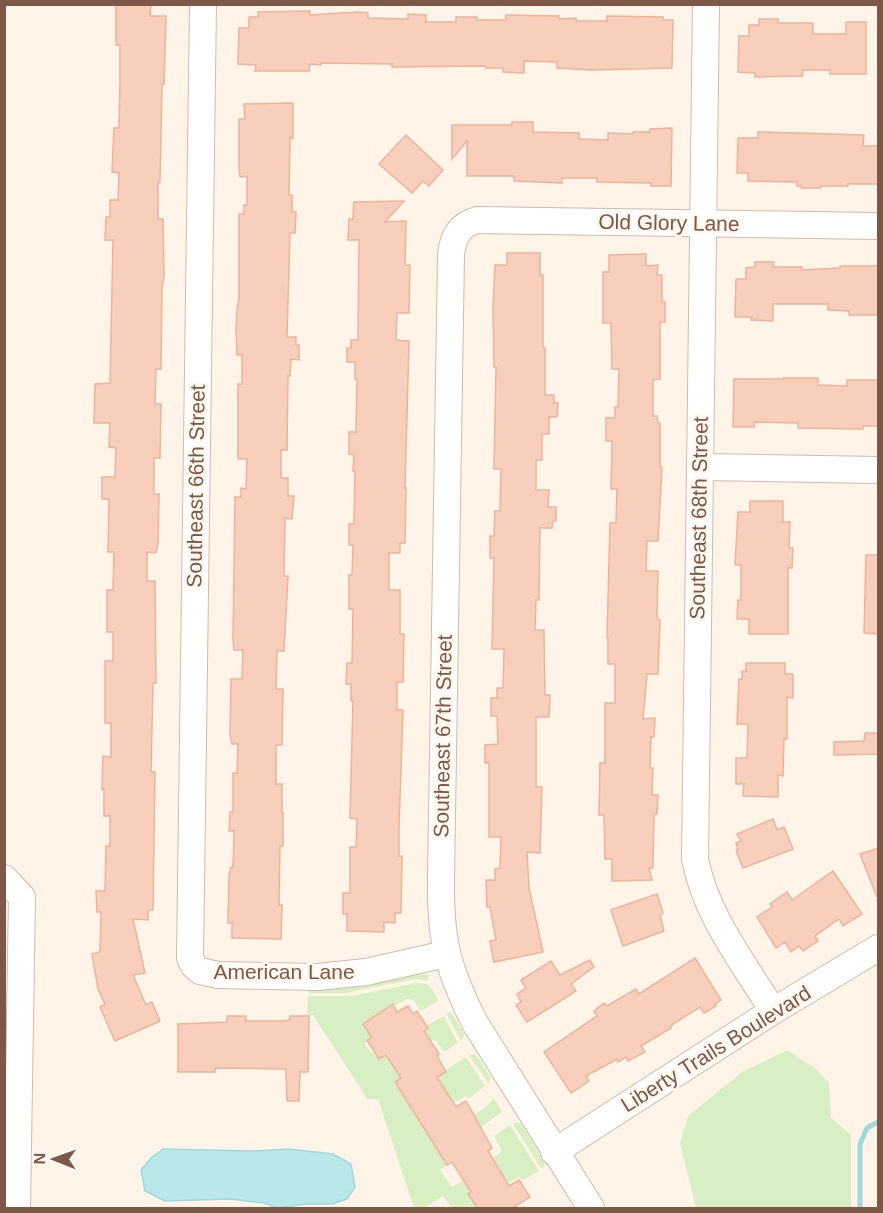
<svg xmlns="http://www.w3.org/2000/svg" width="883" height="1213" font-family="Arial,sans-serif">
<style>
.green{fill:#d8efc3}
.water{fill:#b9e8eb;stroke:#9ed9df;stroke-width:1.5}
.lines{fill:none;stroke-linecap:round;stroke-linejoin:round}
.stream{stroke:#9ed9df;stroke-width:5}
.building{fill:#f8cfbc;stroke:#ecb49a;stroke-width:1.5}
.minor-casing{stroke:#d3baab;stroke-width:28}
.minor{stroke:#fff;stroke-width:26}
.labels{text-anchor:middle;stroke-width:6;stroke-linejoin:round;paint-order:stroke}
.street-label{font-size:21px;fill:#7d5747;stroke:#fff8f0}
</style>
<rect width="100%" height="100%" fill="#fff4e7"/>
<g class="green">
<polygon points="417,974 430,975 427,981 416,979 345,993 308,993 308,989 353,986"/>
<polygon points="416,983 427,984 433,990 438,1001 421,1011 413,1000 407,999 394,1006 392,1004 363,1024 372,1038 365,1043 371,1053 374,1052 379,1059 427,1028 426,1026 444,1016 458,1043 444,1052 435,1040 429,1040 401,1078 396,1082 411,1093 466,1057 485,1086 468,1099 466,1096 454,1103 415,1114 433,1143 475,1117 474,1114 486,1107 494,1098 502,1112 441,1156 447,1165 440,1170 452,1187 492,1163 490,1160 502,1151 494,1136 510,1125 539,1171 523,1180 518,1177 508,1183 501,1174 478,1208 452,1208 443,1196 424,1208 414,1208 378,1099 367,1099 313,1015 307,1015 308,996 351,996"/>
<polygon points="451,1012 465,1035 461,1041 446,1013"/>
<polygon points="787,1050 816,1069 829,1083 831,1118 851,1135 851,1208 696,1208 680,1143 688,1116 742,1072"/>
<polygon points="473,1054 477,1056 491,1078 488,1083 469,1055"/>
<polygon points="517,1122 521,1124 545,1163 543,1168 541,1168 513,1124"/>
</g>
<polygon class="water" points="163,1149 253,1151 288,1149 333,1154 351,1164 355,1187 347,1199 332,1204 305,1204 278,1208 264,1203 230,1199 165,1201 145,1191 141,1170 151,1158"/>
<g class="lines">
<polyline class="stream" points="860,1208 860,1144 867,1128 878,1122"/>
</g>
<g class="building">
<polygon points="116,4 151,4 150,16 166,16 164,84 162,84 160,182 158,182 158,219 163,219 164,277 162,286 161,369 156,369 155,404 161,404 160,458 154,458 154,494 159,494 158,543 156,553 147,552 147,581 155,581 156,683 153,683 151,772 155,772 153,910 148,910 148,920 133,919 145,973 133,975 146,1005 152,1002 160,1021 115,1041 100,1007 105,1004 98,989 92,954 100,952 101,912 97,912 96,891 105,891 106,846 110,846 110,816 104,816 104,789 102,789 103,756 111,757 111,723 105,723 105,661 113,661 113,632 107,632 107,590 113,590 114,552 108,552 109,499 102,499 102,477 115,477 116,448 109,447 110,423 94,423 95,384 110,383 113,240 105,240 106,217 110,217 110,200 118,200 119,173 112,172 114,128 119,128 120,83 120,45 116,45"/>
<polygon points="310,11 310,15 358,12 368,13 368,18 408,19 408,14 426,15 426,22 456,22 456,17 477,17 477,20 506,20 506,15 559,16 559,19 576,18 576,21 607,21 607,16 663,17 663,20 673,20 672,68 591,70 557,68 557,62 524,61 524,73 503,72 503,68 486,68 486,66 392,67 392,64 321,63 321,65 310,64 309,71 255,71 256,65 238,64 239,28 249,28 249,17 258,17 258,12"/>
<polygon points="759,19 778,19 778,23 813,23 813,34 846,34 846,22 866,22 866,74 830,74 830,70 803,70 802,76 755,77 755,73 738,72 739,36 749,36 749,25 759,25"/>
<polygon points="293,103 293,138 290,137 289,195 292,195 292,212 296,212 295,233 290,233 287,337 296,337 296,345 299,345 299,360 291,359 290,376 288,376 287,450 281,450 281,478 288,478 288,496 294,496 292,519 285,518 284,576 288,576 284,651 277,651 276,689 283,689 282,745 276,745 276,784 282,784 282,813 283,813 283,846 280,846 279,905 282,905 281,939 232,938 232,923 228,923 229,876 231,867 233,867 234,831 229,831 230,812 233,812 233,773 237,773 238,744 232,744 230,734 231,679 242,679 243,650 234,650 233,640 235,497 241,497 241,488 246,489 247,459 238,459 238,384 242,384 242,355 237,355 236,328 237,309 239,299 239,214 244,214 244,205 247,205 247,176 240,177 239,167 239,119 245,119 244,104"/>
<polygon points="512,122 533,122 533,132 579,133 579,139 608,140 608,133 633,134 633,132 650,132 650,129 672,128 671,186 651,186 651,183 597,182 597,178 562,178 562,183 514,181 514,176 467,176 467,141 452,159 452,125 512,125"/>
<polygon points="758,132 864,135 863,146 879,146 879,184 848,184 848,186 821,186 821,188 801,188 801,186 797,186 797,182 748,181 748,173 737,173 738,138 758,138"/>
<polygon points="406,135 443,170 429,186 423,181 412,193 379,164"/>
<polygon points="404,201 385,222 406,221 405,265 410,265 409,313 397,313 396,340 409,341 405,488 406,488 405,543 400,543 400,553 389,553 389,590 400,590 400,634 404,634 403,682 397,682 397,710 403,710 399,828 399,856 402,856 401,913 395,913 395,923 384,922 384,932 347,931 347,914 343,914 343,893 350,893 350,847 356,847 357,819 350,818 353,701 351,701 351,684 346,684 347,663 352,663 353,609 349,609 349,575 352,575 353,545 349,545 349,524 354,524 355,471 353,471 354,454 349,454 349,432 356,432 357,379 355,379 355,362 347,362 347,348 351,348 351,340 358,340 359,240 348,240 349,219 353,219 354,202"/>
<polygon points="507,253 540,253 540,275 543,275 543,348 545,348 545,395 554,395 554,403 558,403 557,417 549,417 549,434 542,434 542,460 536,460 536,490 549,490 548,507 556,507 556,521 553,521 552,528 540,528 539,600 536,600 535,630 544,630 545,695 550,695 549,717 536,717 536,787 542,787 540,853 527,852 529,888 543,952 494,962 490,941 496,940 490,907 487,907 486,880 495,880 495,869 500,868 501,837 489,837 489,763 485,763 485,745 498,744 497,716 491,716 491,698 497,698 497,688 503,688 504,649 492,649 494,558 490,558 490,536 494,536 495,511 500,511 501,469 494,469 496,367 494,367 493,309 495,265 507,265"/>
<polygon points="646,254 646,266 658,265 657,275 662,275 662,302 665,302 665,322 660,322 660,379 653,380 653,416 657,416 658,423 660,423 660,467 662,467 658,541 647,541 646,571 658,571 657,614 658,620 660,620 658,674 647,674 643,719 655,718 654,737 651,737 650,768 653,768 652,795 658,795 657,814 654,814 653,868 649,868 652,880 612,881 612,859 605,859 604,815 599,815 600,763 605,763 605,703 615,703 615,664 608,664 608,638 607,638 610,523 616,523 617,489 611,489 612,441 606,441 606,418 615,418 615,407 618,407 619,369 612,369 611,323 603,323 603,272 609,272 609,255"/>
<polygon points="755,262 774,262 773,267 802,267 801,270 840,268 840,266 879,266 879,315 849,315 849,311 828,310 828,304 773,304 773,321 751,320 752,317 735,317 736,279 746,279 746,268 755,267"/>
<polygon points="783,378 818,378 818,385 847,386 847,380 879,380 879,426 863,426 863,429 798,428 798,423 755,422 754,427 733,427 734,379 783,379"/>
<polygon points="750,501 783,501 783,522 790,522 789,548 793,548 792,568 788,568 788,634 749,634 749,619 737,619 738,600 741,600 741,565 735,565 738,512 750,512"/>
<polygon points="866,555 879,555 879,634 864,633"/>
<polygon points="746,663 785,663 785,674 793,674 793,698 787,697 787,739 784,739 783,776 778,775 778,797 743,796 744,784 736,784 736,758 747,758 748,724 737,724 739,679 742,679 742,671 746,672"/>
<polygon points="865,733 879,733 879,754 834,755 834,742 864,741"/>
<polygon points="773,819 777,830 784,827 793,849 743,868 736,850 738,849 736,843 741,841 737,834"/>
<polygon points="879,848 879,897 877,897 860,854"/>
<polygon points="833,871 862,914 843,926 839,919 815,936 818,941 803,951 799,946 791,952 785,942 776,948 757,917 772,907 770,904 787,892 792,900"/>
<polygon points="657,894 663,913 660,915 664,931 623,946 611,910"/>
<polygon points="695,958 721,1000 715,1004 716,1006 704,1013 700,1007 670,1026 671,1028 641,1046 645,1052 628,1061 626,1057 618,1062 617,1059 586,1076 589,1081 571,1093 544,1052 597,1016 594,1011 604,1003 607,1006 636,989 639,994"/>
<polygon points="590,960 594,967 571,984 576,991 527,1022 516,1005 521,1002 517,994 526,988 521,980 551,961 560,975"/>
<polygon points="393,1004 397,1012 408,1006 413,1014 417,1011 428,1028 424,1031 439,1054 437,1056 446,1072 437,1077 456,1107 466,1101 492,1148 488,1151 509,1186 519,1180 530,1197 511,1209 478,1209 468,1194 471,1192 452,1162 447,1165 395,1082 401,1078 386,1055 379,1059 367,1040 372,1038 363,1024"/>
<polygon points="227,1016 246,1016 246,1021 280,1021 290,1020 290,1016 309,1016 308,1072 300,1072 299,1101 287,1101 286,1069 215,1068 215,1072 178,1072 178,1024 227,1022"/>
</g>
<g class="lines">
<g class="minor-casing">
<g id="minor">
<polyline points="203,4 190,958 194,966 200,971 218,975 318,977 366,972 446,954"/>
<path d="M 706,4 L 695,859 C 706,916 743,962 773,1011"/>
<polyline points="700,467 878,470"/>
<polyline points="4,878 22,897 17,1208"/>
<polyline points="554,1152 773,1011 878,948"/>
<path d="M 591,1208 L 475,1023 C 447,968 440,939 441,878 L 451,255 C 453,237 459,225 477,220 L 878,226"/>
</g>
</g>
<use href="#minor" class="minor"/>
</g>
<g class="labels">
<g class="street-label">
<text transform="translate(669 223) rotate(1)" y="7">Old Glory Lane</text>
<text transform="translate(196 486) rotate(-89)" y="7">Southeast 66th Street</text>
<text transform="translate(699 518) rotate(-89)" y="7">Southeast 68th Street</text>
<text transform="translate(443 736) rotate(-89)" y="7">Southeast 67th Street</text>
<text x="284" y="979">American Lane</text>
<text transform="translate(716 1049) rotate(-32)" y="7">Liberty Trails Boulevard</text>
</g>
</g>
<rect width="883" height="1213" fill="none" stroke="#7d5747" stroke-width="12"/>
<g transform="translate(54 1159) rotate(271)" stroke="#fff8f0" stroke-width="4.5" paint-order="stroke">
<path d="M0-4.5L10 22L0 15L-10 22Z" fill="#7d5747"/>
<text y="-9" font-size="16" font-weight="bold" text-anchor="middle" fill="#7d5747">N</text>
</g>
</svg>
